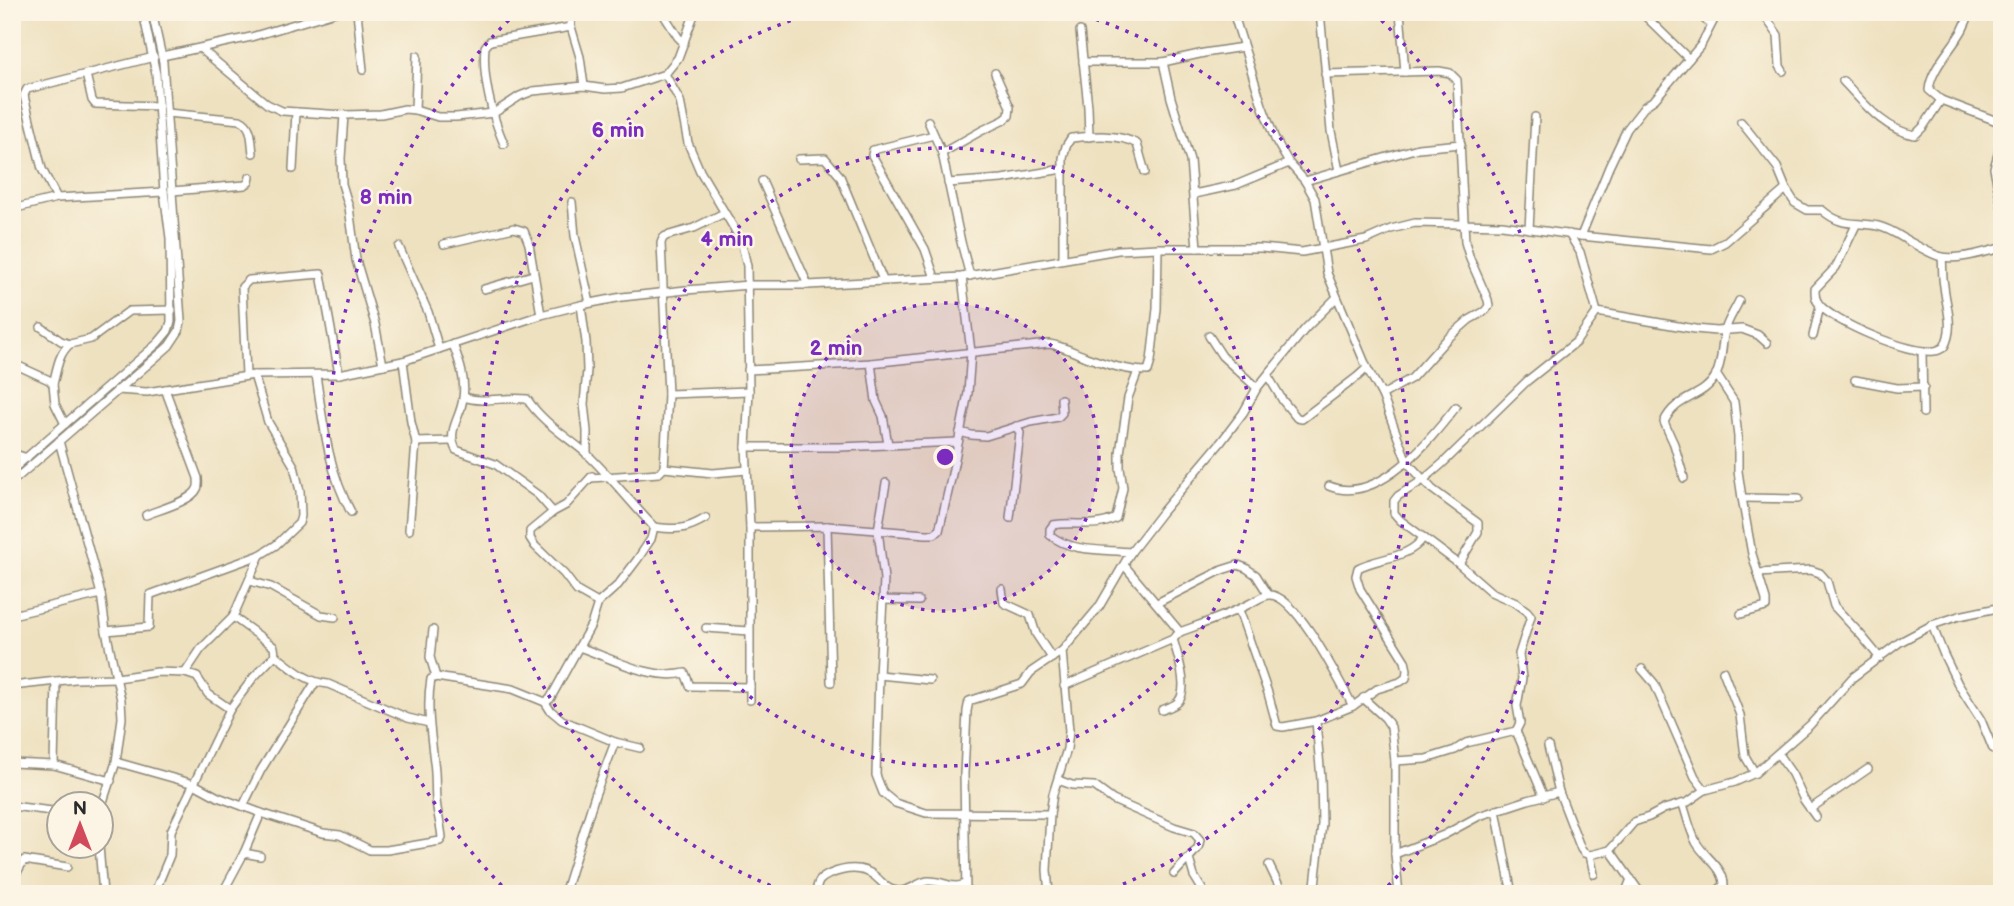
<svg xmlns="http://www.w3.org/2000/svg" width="2014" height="906" font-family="'Balsamiq Sans',sans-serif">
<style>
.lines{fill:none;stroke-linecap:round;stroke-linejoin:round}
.minor-casing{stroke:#8c8676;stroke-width:10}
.minor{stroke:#fff;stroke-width:7}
.ring{fill:none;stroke:#7b2cbf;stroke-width:3.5;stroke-dasharray:3.5 7}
.centre{fill:#7b2cbf;stroke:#fcf5e5;stroke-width:3.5}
.ring-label{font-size:21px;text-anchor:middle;font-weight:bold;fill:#7b2cbf;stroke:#fcf5e5;stroke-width:5;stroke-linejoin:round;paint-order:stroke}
</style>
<rect width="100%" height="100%" fill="#fcf5e5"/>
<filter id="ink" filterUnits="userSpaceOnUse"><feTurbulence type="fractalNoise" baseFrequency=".0143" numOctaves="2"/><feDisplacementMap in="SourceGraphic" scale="14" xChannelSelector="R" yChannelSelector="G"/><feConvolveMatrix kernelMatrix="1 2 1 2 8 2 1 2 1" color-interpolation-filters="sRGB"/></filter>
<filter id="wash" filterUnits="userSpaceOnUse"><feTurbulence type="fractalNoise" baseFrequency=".00686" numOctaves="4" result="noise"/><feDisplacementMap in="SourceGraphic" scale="28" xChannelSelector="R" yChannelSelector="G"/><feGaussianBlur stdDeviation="1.57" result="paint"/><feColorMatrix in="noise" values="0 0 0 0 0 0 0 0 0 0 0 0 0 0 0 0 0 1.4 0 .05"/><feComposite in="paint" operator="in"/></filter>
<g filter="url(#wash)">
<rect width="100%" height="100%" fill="#eee1c0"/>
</g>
<g filter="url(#ink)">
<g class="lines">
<g class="minor-casing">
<g id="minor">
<polyline points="357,12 363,70"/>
<polyline points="571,12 571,27 580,57 584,86"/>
<polyline points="662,12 678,37 684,43"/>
<polyline points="1233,12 1262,105 1275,139 1289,163 1305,181 1315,199 1327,273 1367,368 1382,395 1407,462 1432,489 1478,523 1478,532 1459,564"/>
<polyline points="1320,12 1331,131 1339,171"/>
<polyline points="1400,12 1405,72"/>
<polyline points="1641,12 1689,59"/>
<polyline points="1696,12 1710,24"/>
<polyline points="1762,12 1778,35 1780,66 1783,71"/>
<path d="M 1970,12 C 1968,18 1966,23 1963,29 C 1953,48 1931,68 1929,90 L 1941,100 L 2002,123"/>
<polyline points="1080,31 1088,107 1089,137"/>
<polyline points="201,49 267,104 282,111 344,115 381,114 405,109 415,110 438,117 456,117 494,113 520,96 533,91 584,86 605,89 622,88 665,74 678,58 695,12"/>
<polyline points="162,56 251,37 335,12"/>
<polyline points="1083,62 1163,62 1204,53 1243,47"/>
<polyline points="1163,62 1171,98 1190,160 1197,248"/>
<polyline points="86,74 92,100 95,104 159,106"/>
<polyline points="665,74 680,101 688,143 700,171 741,240 747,266 749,391 746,447 750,527 750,700"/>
<polyline points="1325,74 1439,71 1450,73 1457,80 1465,242 1470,259 1488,300 1489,306 1485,311 1469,320 1446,340 1412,378 1382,395"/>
<path d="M 1843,81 C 1864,103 1884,130 1915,135 L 1923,127 L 1941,100"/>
<polyline points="415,110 417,56"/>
<path d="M 167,113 L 240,120 C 253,126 251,140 253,153"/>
<polyline points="344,115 341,158 342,184 349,207 356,260 375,324 383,365"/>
<polyline points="928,121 942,153 961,242 970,276"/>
<path d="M 1741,122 L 1777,167 L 1786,189 L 1795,203 L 1807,210 L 1822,210 C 1843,228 1854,221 1878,226 C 1891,229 1901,237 1912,243 C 1922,248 1932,255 1942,257 C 1961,260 1983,252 2002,248"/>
<polyline points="934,135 877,149 873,150 872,155 925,249 935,278"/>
<polyline points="2002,141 1994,168 2002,208"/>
<path d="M 504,144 C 492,116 482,77 485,47 L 490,41 L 571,27"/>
<polyline points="942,153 981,131 1004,120 1009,116 1010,107 995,73"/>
<polyline points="799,159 825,158 840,176 883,280"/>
<polyline points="293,169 296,112"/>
<polyline points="762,181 808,285"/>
<polyline points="1305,181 1418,148 1461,144"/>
<polyline points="948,183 1002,179 1063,169"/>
<polyline points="172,191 245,185 249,182 250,177"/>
<polyline points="1194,194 1236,185 1289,163"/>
<polyline points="57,198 42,169 25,100 24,95 27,89 154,57"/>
<polyline points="572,202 575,236 590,303"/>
<polyline points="12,209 57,198 164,192"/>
<path d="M 1856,225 L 1836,267 L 1815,289 C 1815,295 1815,299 1819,304 C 1832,322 1911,355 1934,351 C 1938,351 1941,349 1944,347 C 1955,327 1946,307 1944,286 C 1942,276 1943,266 1942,257"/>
<polyline points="1529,229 1535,117"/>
<polyline points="1581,236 1609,167 1627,129 1645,106 1655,99 1701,45 1718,12"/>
<polyline points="444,244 514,228 524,231 529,244 541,315"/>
<polyline points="399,247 428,312 439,349"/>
<path d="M 1063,259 L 1063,158 L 1066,146 L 1071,138 C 1091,136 1119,133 1137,144 L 1145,172"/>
<polyline points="484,289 533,275"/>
<polyline points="581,305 586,342 587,370 584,404 587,431 587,455"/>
<polyline points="1597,312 1695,329 1716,331 1742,329 1758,335 1767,343"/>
<polyline points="41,327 61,341 70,344 91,339 129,311 172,310"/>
<polyline points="1209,336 1222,356 1257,388"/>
<polyline points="1813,336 1820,306"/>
<path d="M 453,344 C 459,361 466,379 463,398 C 461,418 446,430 456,450 L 495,464 L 538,495 L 553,512"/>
<polyline points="1922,351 1923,413"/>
<polyline points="403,361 411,422 416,442 409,530"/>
<polyline points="12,363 49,380 53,384 55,404 65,424"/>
<polyline points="871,363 876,401 883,416 888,444"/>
<path d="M 748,370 L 871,363 L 1049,344 C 1063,346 1073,352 1086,357 C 1106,364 1127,371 1148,371 L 1151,361 L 1157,309 L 1158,248"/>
<polyline points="1716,374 1734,402 1738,437 1738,471 1742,498 1752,554 1766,600 1766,607 1741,614"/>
<polyline points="246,375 242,287 249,280 321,274 339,374"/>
<polyline points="254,375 339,374 403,361 541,315 581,305 622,297 686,290 749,285 808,285 962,277 1118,250 1158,248 1261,248 1302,252 1366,240 1391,229 1415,223 1502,225 1581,236 1711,249 1725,242 1786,189"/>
<path d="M 316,375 C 323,421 328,471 351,512"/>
<polyline points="1268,376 1283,401 1297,418 1302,419 1357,377 1367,368"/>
<polyline points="1855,380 1897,388 1924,387"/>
<path d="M 53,384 C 57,370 58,354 70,344"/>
<polyline points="668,394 749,391"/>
<path d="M 464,397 C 483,404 506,396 527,399 C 542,422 566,436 587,454 C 611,477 631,503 654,527 C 677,530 686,530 706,518"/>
<polyline points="960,432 971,435 986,436 1031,422 1058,417 1062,413 1061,399"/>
<polyline points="59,441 101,594 106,631 121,700 122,718 116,762 102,805"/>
<polyline points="416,442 451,441"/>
<polyline points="746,447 840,447 958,442"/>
<polyline points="12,453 27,458"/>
<polyline points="664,468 713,473 747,470"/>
<polyline points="12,470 158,343 168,331 171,322 170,238 164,192 156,74 143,12"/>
<polyline points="592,476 566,505 553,512 530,531 530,538 535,546 564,574 577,591 598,603"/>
<polyline points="591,478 659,473 664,468 668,394 661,243 663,238 666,236 694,228 724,213"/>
<path d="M 1684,478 L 1674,444 L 1664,422 C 1677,394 1703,400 1716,375 C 1723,361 1721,345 1725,331 C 1727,321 1735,310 1739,301"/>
<polyline points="12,482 169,346 179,331 181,321 163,62 152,12"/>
<polyline points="886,483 878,530 884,579 879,675 876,775 883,793 895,803 926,813 1050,814"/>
<path d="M 1329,486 C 1378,506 1430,440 1456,407"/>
<polyline points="2002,486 1996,514 2000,523 2002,532"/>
<polyline points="1742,498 1798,499"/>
<path d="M 146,515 C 158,510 192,501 197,489 C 199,486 198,481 198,478 L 165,389"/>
<polyline points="1010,518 1020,433 1016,426"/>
<polyline points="827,526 831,682"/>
<polyline points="750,527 827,526 926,534 934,534 939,531 951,479 968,393 971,352 962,277"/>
<path d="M 1131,552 C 1104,549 1072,553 1050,535 L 1050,529 L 1053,525 C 1076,521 1094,529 1116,518 L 1123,488 L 1120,468 L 1120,453 L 1128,398 L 1138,371"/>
<polyline points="1124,565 1180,632"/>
<polyline points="1758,573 1811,570 1820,573 1827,581 1834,606 1861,635 1880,658"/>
<polyline points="250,581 271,587 321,615 335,617"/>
<polyline points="1002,589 1004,603 1030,615 1036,634 1052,658"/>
<polyline points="883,600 919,601"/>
<polyline points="1157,603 1222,570 1238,565 1246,568 1256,575 1268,594"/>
<polyline points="1239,610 1268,693 1277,726 1283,727 1316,721"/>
<polyline points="12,615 101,594"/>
<polyline points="1932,625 1944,655 1958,684 1981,720 1993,749"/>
<polyline points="706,628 749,631"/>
<polyline points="433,630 430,657 436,677"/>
<polyline points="106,631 149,627 150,595 152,594 260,555 276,545 299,523 301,516 300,491 294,466 268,422 254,375 147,392 117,390"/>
<path d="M 579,647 C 611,658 652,681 685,673 L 690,686 L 750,687"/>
<path d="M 275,655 C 292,668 306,682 328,684 L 408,718 L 429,723"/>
<polyline points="1642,669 1654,683 1695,777 1705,790"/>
<polyline points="1723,671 1740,715 1745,756 1755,773"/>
<polyline points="185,673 201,649 233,617 260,555"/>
<polyline points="879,675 930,680"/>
<polyline points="436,677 513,689 545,702 550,710 562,720 615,742 640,748"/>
<polyline points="12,686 75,679 117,678 157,672 185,673 197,677 208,694 230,709"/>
<path d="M 1064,686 L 1173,639 L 1180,632 C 1204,623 1229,615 1251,603 C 1257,600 1264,595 1270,595 C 1297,595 1340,683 1353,706"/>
<polyline points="1363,698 1385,718 1391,727 1395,761 1395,854 1399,894"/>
<polyline points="545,702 550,699 591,625 598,603 618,585 637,560 651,539 654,527"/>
<path d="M 1162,710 C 1167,708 1174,706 1178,702 C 1190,689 1177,654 1173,639"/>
<polyline points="1516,731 1520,723 1517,706 1522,678 1519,654 1531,616 1527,611 1516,603 1491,592 1459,564 1400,520 1394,513 1394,501 1398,496 1423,480 1442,464 1527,381 1576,342 1597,312 1580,252 1569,234"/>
<polyline points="1516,731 1544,797"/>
<polyline points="1548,746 1559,792 1581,849 1584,853 1590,855 1610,850 1634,822 1649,817 1664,809 1688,802 1705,790 1735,782 1755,773 1810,725 1852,678 1900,642 1932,625 1959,616 2002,607"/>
<polyline points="1778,754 1792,774 1804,800 1816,817"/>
<polyline points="1395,761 1426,759 1455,750 1466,743 1516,731"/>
<path d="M 116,762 L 194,784 L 218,797 L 261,813 L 323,833 L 340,835 L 370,850 L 387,850 L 440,841 L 442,838 C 441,825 437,813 436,800 C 435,787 436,774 434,762 C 431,734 426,707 431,679 L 436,677"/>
<polyline points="12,763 54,765 111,781"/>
<polyline points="54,765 56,681"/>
<polyline points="1058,780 1072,785 1094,786 1113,800 1174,827 1194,833 1200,840 1198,848 1174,874"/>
<path d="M 1683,804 C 1687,817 1690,830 1696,842 C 1704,857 1724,867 1724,885 L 1714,894"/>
<polyline points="12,806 60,812"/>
<polyline points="243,806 261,770 315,683"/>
<polyline points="1810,809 1868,769"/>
<polyline points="1496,810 1512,894"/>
<polyline points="99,846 103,894"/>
<polyline points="1610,850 1639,891 1643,894"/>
<polyline points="244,853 260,856"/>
<polyline points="1395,854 1444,835 1479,816 1528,800 1559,792"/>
<polyline points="1590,855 1594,874"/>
<polyline points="1189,859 1194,876 1205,894"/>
<polyline points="1269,865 1283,894"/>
<polyline points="12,881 24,860 67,867"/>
<polyline points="154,894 170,855 171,831 230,709 253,678 275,655 274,647 269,643 233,617"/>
<polyline points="222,894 244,853 261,813"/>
<polyline points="564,894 595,795 615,742"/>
<path d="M 816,894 C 817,882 819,879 830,874 C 845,868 862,865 876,877 C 883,883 887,890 898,891 C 910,892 918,882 928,881 C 942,880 951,890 965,884"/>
<polyline points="966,894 964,774 967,711 969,701 1022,684 1031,672 1062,651 1099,607 1131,552 1162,512 1221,442 1243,413 1257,388 1305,329 1336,298"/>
<polyline points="1049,894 1047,870 1050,814 1053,794 1067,749 1069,731 1062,651"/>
<path d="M 1314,894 L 1322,824 L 1321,779 L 1316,721 L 1353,706 L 1377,689 L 1400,682 L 1406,678 L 1407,670 L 1405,661 L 1360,589 L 1356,576 L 1358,568 C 1379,557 1409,559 1423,538"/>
<polyline points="1625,894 1631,879"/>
</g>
</g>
<use href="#minor" class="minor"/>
</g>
</g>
<circle cx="945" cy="457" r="154" fill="#7b2cbf" fill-opacity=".12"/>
<g class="ring">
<circle cx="945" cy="457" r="154"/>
<circle cx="945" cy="457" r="309"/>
<path d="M790 893A463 463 0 0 1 814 13M1076 13A463 463 0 0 1 1100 893"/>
<path d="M509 893A617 617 0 0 1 516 13M1374 13A617 617 0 0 1 1381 893"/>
</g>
<circle cx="945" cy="457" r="10" class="centre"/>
<g class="ring-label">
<text x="618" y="137">6 min</text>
<text x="386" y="204">8 min</text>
<text x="727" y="246">4 min</text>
<text x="836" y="355">2 min</text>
</g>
<rect width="2014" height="906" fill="none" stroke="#fcf5e5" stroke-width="42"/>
<g transform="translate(80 825)"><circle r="33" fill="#fcf5e5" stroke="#a8a49b" stroke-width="2"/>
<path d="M0-5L12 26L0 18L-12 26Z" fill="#d1495b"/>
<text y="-10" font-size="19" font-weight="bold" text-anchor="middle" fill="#2b2b2b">N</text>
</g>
</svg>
